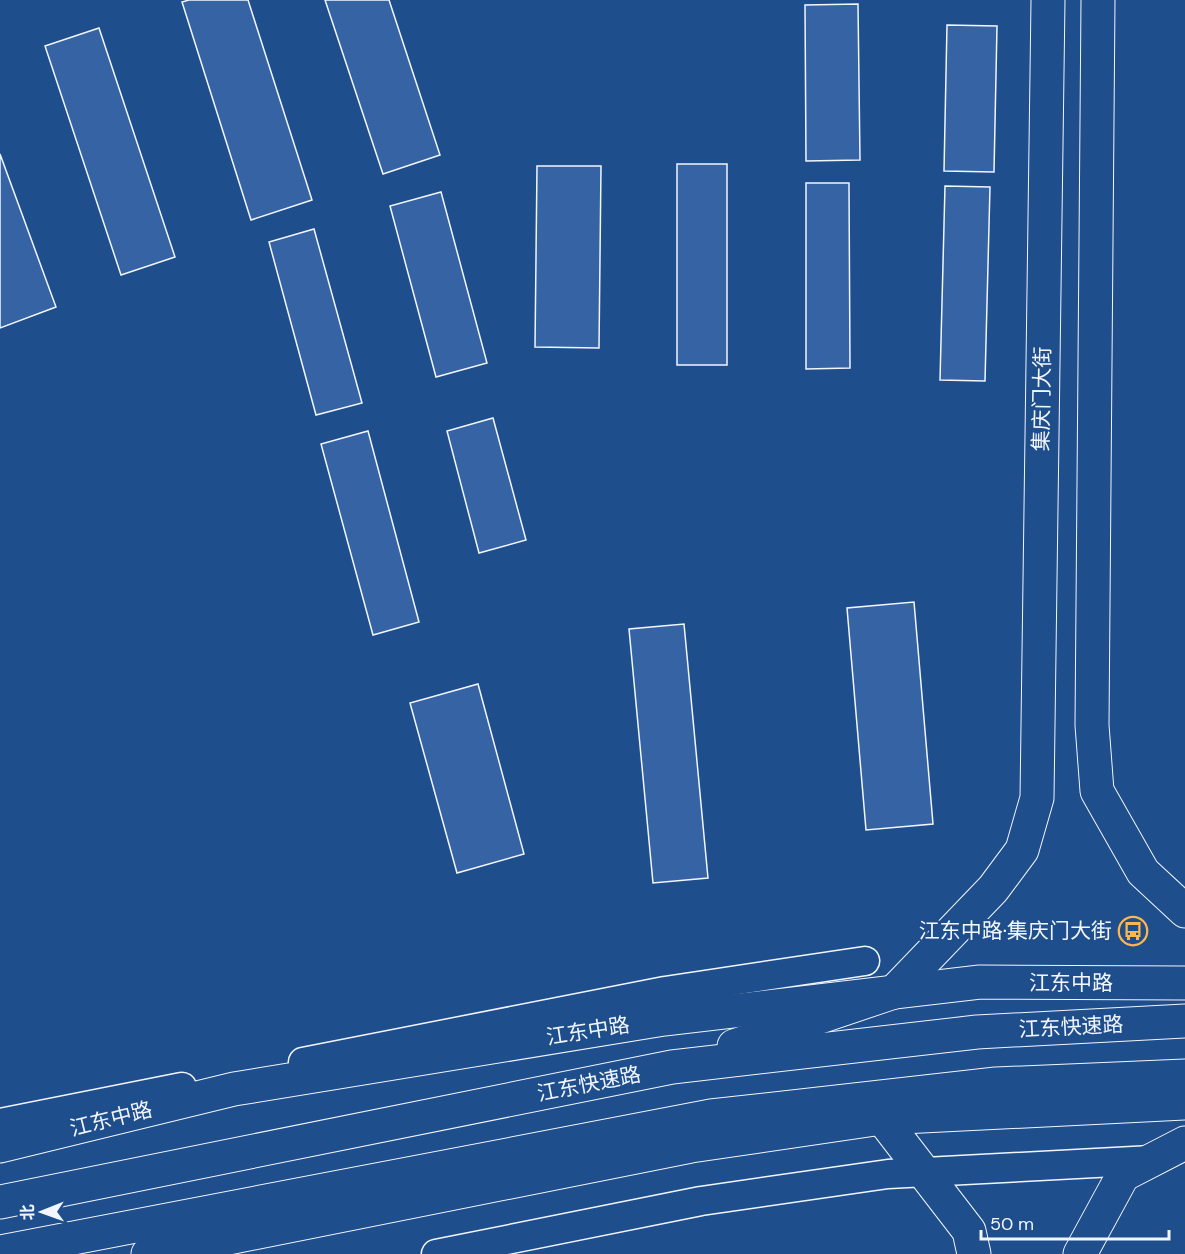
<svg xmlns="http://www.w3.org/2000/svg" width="1185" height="1254" font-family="'DM Sans','Noto Sans SC',sans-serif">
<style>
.building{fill:#3563a3;stroke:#f2f6ff;stroke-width:1.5}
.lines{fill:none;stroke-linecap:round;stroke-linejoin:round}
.minor-casing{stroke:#f2f6ff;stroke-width:31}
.major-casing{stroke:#f2f6ff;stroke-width:35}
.highway-casing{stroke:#f2f6ff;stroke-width:35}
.minor{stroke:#1f4e8c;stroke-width:28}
.major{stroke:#1f4e8c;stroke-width:33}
.highway{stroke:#1f4e8c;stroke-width:33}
.labels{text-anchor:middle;stroke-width:4.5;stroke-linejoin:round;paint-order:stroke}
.street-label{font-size:21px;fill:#f2f6ff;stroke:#1f4e8c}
.poi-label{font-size:21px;fill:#f2f6ff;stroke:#1f4e8c;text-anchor:end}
</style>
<rect width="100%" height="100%" fill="#1f4e8c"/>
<g class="building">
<polygon points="189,0 248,0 312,200 251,220 182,2"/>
<polygon points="325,0 389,0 440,155 383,174"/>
<polygon points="858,4 860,160 806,161 805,5"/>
<polygon points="947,25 997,26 994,172 944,171"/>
<polygon points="99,28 175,257 121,275 45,46"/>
<polygon points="0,154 56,307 0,328"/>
<rect x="677" y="164" width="50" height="201"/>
<polygon points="537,166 601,166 599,348 535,347"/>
<polygon points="806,183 849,183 850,368 806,369"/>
<polygon points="945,186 990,187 985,381 940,380"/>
<polygon points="441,192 487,363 436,377 390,206"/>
<polygon points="314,229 362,403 316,415 269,242"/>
<polygon points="493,418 526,540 479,553 447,431"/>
<polygon points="368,431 419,622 373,635 321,444"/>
<polygon points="914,602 933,824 866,830 847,608"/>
<polygon points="684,624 708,878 653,883 629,629"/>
<polygon points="478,684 524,854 457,873 410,703"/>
</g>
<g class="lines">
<g class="minor-casing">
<g id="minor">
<polyline points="303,1062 665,991 865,961"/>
<polyline points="0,1123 182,1087"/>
<polyline points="436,1254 701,1201 888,1174 1152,1160"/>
</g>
</g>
<g class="major-casing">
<g id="major">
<polyline points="1098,0 1092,725 1097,791 1143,872 1185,911"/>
<polyline points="894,992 993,889 1022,850 1037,798 1048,0"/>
<polyline points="882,1118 969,1231 974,1254"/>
<polyline points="0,1146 234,1089 664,1019 980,982 1185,983"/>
<polyline points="148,1254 691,1146 882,1118 1185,1103"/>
<polyline points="1080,1254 1123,1175 1185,1143"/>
</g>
</g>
<g class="highway-casing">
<g id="highway">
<polyline points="734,1046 894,992"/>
<polyline points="0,1202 672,1067 977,1032 1185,1021"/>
<polyline points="0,1252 711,1116 996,1084 1185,1076"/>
</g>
</g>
<use href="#minor" class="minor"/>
<use href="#major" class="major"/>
<use href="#highway" class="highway"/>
</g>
<defs>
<g id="bus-ring" transform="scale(1.5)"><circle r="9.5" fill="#1f4e8c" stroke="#ffb74d" stroke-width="1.5"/><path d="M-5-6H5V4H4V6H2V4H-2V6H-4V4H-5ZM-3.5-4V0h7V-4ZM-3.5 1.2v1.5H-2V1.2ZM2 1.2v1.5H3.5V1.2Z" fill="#ffb74d"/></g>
</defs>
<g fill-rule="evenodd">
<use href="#bus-ring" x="1133" y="931"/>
</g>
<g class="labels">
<g class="street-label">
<text transform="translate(1042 399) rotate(-89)" y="7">集庆门大街</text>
<text x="1071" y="990">江东中路</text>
<text transform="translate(1071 1027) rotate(-3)" y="7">江东快速路</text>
<text transform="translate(588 1031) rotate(-9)" y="7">江东中路</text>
<text transform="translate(589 1084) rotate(-11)" y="7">江东快速路</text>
<text transform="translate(111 1119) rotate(-14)" y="7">江东中路</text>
</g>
<g class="poi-label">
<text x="1112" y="938">江东中路·集庆门大街</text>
</g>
</g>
<g transform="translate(42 1212) rotate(269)" stroke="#1f4e8c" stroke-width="4.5" paint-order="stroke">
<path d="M0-4.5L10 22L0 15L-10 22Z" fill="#f2f6ff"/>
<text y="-9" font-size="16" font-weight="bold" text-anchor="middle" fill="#f2f6ff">北</text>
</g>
<path d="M981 1230v9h188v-9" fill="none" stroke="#f2f6ff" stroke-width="3"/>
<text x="990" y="1230" font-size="18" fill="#f2f6ff" stroke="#1f4e8c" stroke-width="4.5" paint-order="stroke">50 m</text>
</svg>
